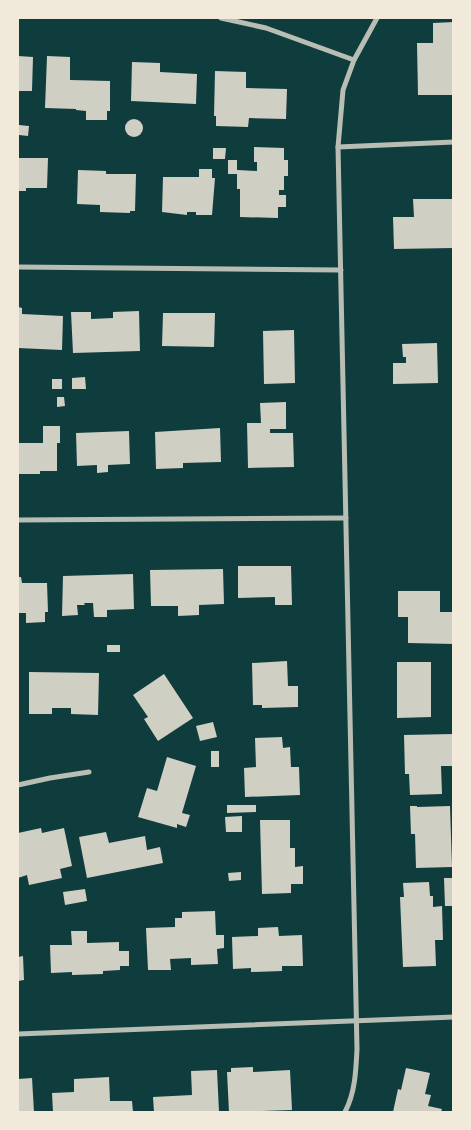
<svg xmlns="http://www.w3.org/2000/svg" width="471" height="1130" font-family="'Nunito Sans',sans-serif">
<style>
.building{fill:#cfcfc3}
.lines{fill:none;stroke-linecap:round;stroke-linejoin:round}
.minor{stroke:#b8beb3;stroke-width:5}
</style>
<rect width="100%" height="100%" fill="#0f3d3e"/>
<g class="building">
<polygon points="454,22 454,95 418,95 417,43 433,43 433,23"/>
<polygon points="18,56 33,57 32,91 18,91"/>
<polygon points="47,56 70,57 70,80 110,81 110,111 107,111 107,120 86,120 86,111 76,110 76,109 45,108"/>
<polygon points="132,62 160,63 160,72 197,74 196,104 131,101"/>
<polygon points="215,71 246,72 246,88 287,89 286,119 249,118 248,127 216,126 216,116 214,116"/>
<circle cx="134" cy="128" r="9"/>
<polygon points="19,125 29,126 28,136 19,135"/>
<polygon points="254,147 284,148 284,160 288,160 288,176 284,176 284,190 279,190 279,195 286,195 286,207 278,207 278,218 240,217 240,189 237,189 237,174 228,174 228,160 237,160 237,170 257,171 257,162 254,162"/>
<polygon points="213,148 226,148 225,159 213,159"/>
<polygon points="18,158 48,158 47,188 26,188 26,191 18,191"/>
<polygon points="199,169 212,169 212,178 215,178 212,215 196,215 196,212 187,212 187,215 162,212 163,177 199,177"/>
<polygon points="78,170 106,171 106,174 136,174 135,211 130,211 130,213 100,212 100,205 77,204"/>
<polygon points="413,199 454,199 454,248 394,249 393,217 414,217"/>
<polygon points="18,307 22,308 22,314 63,316 62,350 18,348"/>
<polygon points="139,311 140,351 73,353 71,312 91,312 91,319 113,318 113,312"/>
<polygon points="163,313 215,313 214,347 162,346"/>
<polygon points="294,330 295,383 264,384 263,331"/>
<polygon points="437,343 438,383 393,384 393,363 406,363 406,357 403,357 402,344"/>
<polygon points="85,377 86,389 72,389 72,378"/>
<rect x="52" y="379" width="10" height="10"/>
<polygon points="57,397 64,397 65,406 57,407"/>
<polygon points="286,402 286,429 270,429 270,433 293,433 294,467 248,468 247,423 261,423 260,403"/>
<polygon points="43,426 60,426 60,443 57,443 57,471 40,471 40,474 18,474 18,443 43,443"/>
<polygon points="220,428 221,462 183,463 183,468 156,469 155,432"/>
<polygon points="129,431 130,464 108,465 108,472 97,473 97,465 77,466 76,433"/>
<polygon points="238,566 291,566 292,605 275,605 275,597 238,598"/>
<polygon points="223,569 224,604 199,605 199,615 178,616 178,606 151,606 150,570"/>
<polygon points="133,574 134,609 107,610 107,617 94,617 93,603 84,603 85,605 77,605 78,615 62,616 63,576"/>
<polygon points="18,577 21,577 22,583 47,583 48,612 45,612 45,622 26,623 26,613 18,613"/>
<polygon points="398,591 440,591 440,612 454,612 454,644 408,643 408,617 398,617"/>
<rect x="107" y="645" width="13" height="7"/>
<polygon points="287,661 288,686 298,686 298,707 262,708 262,705 253,705 252,663"/>
<polygon points="397,662 431,662 431,717 397,718"/>
<polygon points="29,672 99,673 98,715 71,714 71,708 52,708 52,714 29,714"/>
<polygon points="164,674 193,718 158,741 144,719 148,717 133,695"/>
<polygon points="213,722 217,737 200,741 196,726"/>
<polygon points="454,734 454,766 441,766 442,794 410,795 409,774 405,774 404,735"/>
<polygon points="282,737 283,748 290,747 291,767 299,767 300,795 245,797 244,768 256,767 255,738"/>
<rect x="211" y="751" width="8" height="16"/>
<polygon points="167,757 196,766 182,813 190,815 186,827 177,824 177,828 138,817 147,788 157,791"/>
<polygon points="227,805 256,805 256,812 227,813"/>
<polygon points="410,806 417,806 417,807 450,806 452,867 416,868 415,834 411,834"/>
<polygon points="242,816 242,832 226,832 225,817"/>
<polygon points="260,820 290,820 290,848 295,848 295,867 303,866 303,884 291,884 291,893 262,894"/>
<polygon points="41,828 42,833 64,828 72,866 60,869 62,878 29,885 27,875 18,878 18,840 19,840 18,833"/>
<polygon points="106,832 109,843 145,836 147,850 160,847 163,863 87,878 79,837"/>
<polygon points="241,872 241,880 229,881 228,873"/>
<polygon points="444,878 454,878 454,906 445,906"/>
<polygon points="429,882 430,896 433,896 433,907 442,906 443,940 435,940 436,966 403,967 400,897 404,897 403,883"/>
<polygon points="85,889 87,901 65,905 63,892"/>
<polygon points="215,911 216,935 224,935 224,948 217,949 218,964 191,965 191,958 170,959 171,970 148,970 146,928 175,927 175,918 182,918 182,912"/>
<polygon points="278,927 279,936 302,935 303,966 282,966 282,971 251,972 251,968 233,969 232,937 258,936 258,928"/>
<polygon points="71,931 87,931 87,943 119,942 119,951 129,951 129,966 120,966 120,970 103,971 103,974 72,975 72,972 51,973 50,945 72,945"/>
<polygon points="23,956 24,980 18,981 18,957"/>
<polygon points="253,1067 253,1072 290,1070 292,1110 229,1112 227,1072 231,1072 231,1068"/>
<polygon points="406,1068 430,1073 425,1094 431,1095 428,1106 442,1109 441,1112 393,1112 398,1089 401,1090"/>
<polygon points="217,1070 219,1112 154,1112 153,1097 192,1095 191,1071"/>
<polygon points="109,1077 110,1101 132,1101 133,1112 53,1112 52,1093 74,1092 74,1079"/>
<polygon points="32,1078 34,1112 18,1112 18,1079"/>
</g>
<g class="lines">
<g class="minor">
<polyline points="221,18 266,28 354,60"/>
<polyline points="338,147 454,142"/>
<polyline points="18,267 341,270"/>
<polyline points="18,520 346,518"/>
<polyline points="18,785 50,778 89,772"/>
<polyline points="18,1034 454,1017"/>
<path d="M 345,1112 C 355,1093 356,1071 357,1049 L 338,147 L 343,90 L 354,60 L 377,18"/>
</g>
</g>
<rect width="471" height="1130" fill="none" stroke="#f1e9da" stroke-width="38"/>
</svg>
